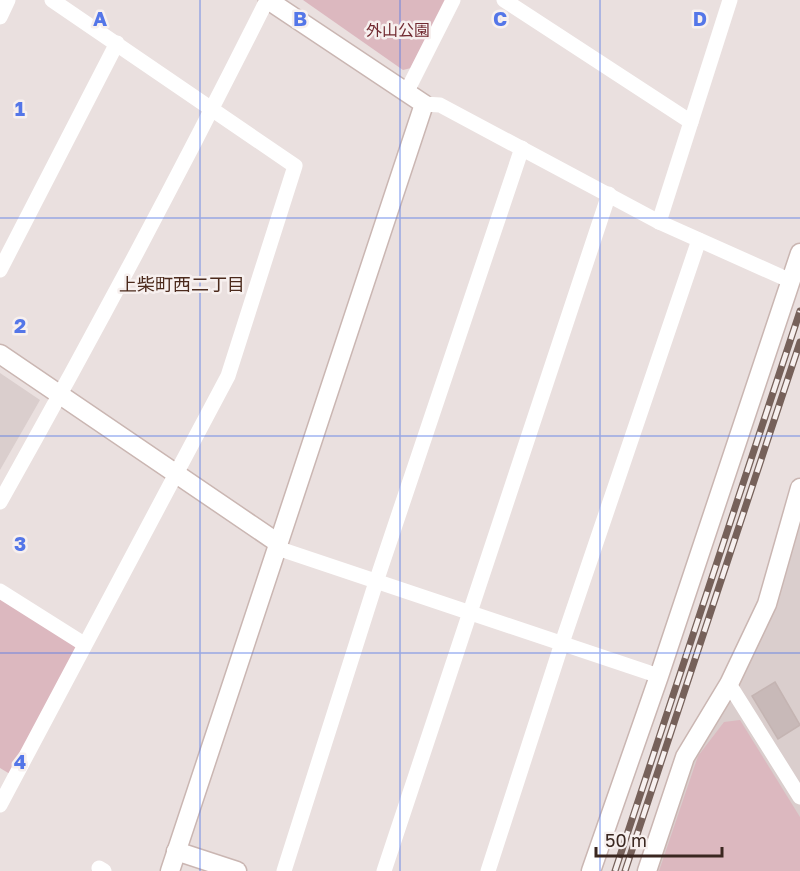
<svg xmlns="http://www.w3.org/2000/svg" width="800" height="871" font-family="'Golos Text','Noto Sans JP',sans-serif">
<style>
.built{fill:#dacecd}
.green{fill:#dcb8bf}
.building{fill:#c8b9b8;stroke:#c4b4b2;stroke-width:1.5}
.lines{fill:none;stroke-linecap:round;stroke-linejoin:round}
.secondary-casing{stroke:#cab6b2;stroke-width:21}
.street{stroke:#fff;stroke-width:15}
.secondary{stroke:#fff;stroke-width:18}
.rail-casing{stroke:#76615a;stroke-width:7}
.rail{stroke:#f7f0ef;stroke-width:4.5;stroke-dasharray:14;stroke-linecap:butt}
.grid{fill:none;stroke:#5476e8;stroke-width:1.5;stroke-opacity:0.55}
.labels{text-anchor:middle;stroke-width:5;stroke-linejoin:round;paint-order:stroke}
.park-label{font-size:16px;fill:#712a31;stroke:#f7f0ef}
.neighbourhood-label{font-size:18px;fill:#4c2a1c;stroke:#f7f0ef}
.grid-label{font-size:20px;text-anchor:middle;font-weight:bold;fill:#5476e8;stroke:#f7f0ef;stroke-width:5;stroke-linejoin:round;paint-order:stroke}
</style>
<rect width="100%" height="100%" fill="#eae0df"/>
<g class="built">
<polygon points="0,373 40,400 0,470"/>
<polygon points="800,488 800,871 647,871 685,757 729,684"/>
</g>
<g class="green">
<polygon points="303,0 448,0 411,68 403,70"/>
<polygon points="0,591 84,644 15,777 0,768"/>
<polygon points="740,720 800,817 800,871 659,871 698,756 724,722"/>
</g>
<polygon class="building" points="775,682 800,725 778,739 752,696"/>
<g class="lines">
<g class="secondary-casing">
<g id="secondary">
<polyline points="0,354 278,543"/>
<polyline points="176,851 237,871"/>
<polyline points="170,871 424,104 268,0"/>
<polyline points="591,871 659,676 800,253"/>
<polyline points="647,871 685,757 729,684 767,604 800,488"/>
</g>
</g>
<g class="street">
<polyline points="504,0 691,122"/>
<polyline points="0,17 8,0"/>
<polyline points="406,93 453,0"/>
<polyline points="424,104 440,105 659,222 791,281"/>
<polyline points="659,222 730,0"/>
<polyline points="0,270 117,43"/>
<path d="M 0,502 C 93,337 182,170 267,0"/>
<polyline points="277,548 659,676"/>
<polyline points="0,591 84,644"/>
<polyline points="729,684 800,797"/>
<polyline points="0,805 228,376 295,166 52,0"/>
<polyline points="99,868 104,871"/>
<polyline points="284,871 376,582 522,148"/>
<polyline points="384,871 609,194"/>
<polyline points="488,871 562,643 699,240"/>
</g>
<use href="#secondary" class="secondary"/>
<g class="rail-casing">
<g id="rail">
<polyline points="615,871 800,311"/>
<polyline points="625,871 800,342"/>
</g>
</g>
<use href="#rail" class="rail"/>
</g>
<path class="grid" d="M 200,0 L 200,871M 400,0 L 400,871M 600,0 L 600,871M 0,218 L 800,218M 0,436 L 800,436M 0,653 L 800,653"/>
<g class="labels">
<g class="park-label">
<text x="398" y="36">外山公園</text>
</g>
<g class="neighbourhood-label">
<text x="182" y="291">上柴町西二丁目</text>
</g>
</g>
<g class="grid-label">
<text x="100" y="26">A</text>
<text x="300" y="26">B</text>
<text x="500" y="26">C</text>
<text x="700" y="26">D</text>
<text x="20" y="116">1</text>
<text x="20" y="333">2</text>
<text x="20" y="551">3</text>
<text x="20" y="769">4</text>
</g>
<path d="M596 847v9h126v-9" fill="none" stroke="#3a2720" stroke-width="3"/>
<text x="605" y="847" font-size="18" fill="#3a2720" stroke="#f7f0ef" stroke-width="4.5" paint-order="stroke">50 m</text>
</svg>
